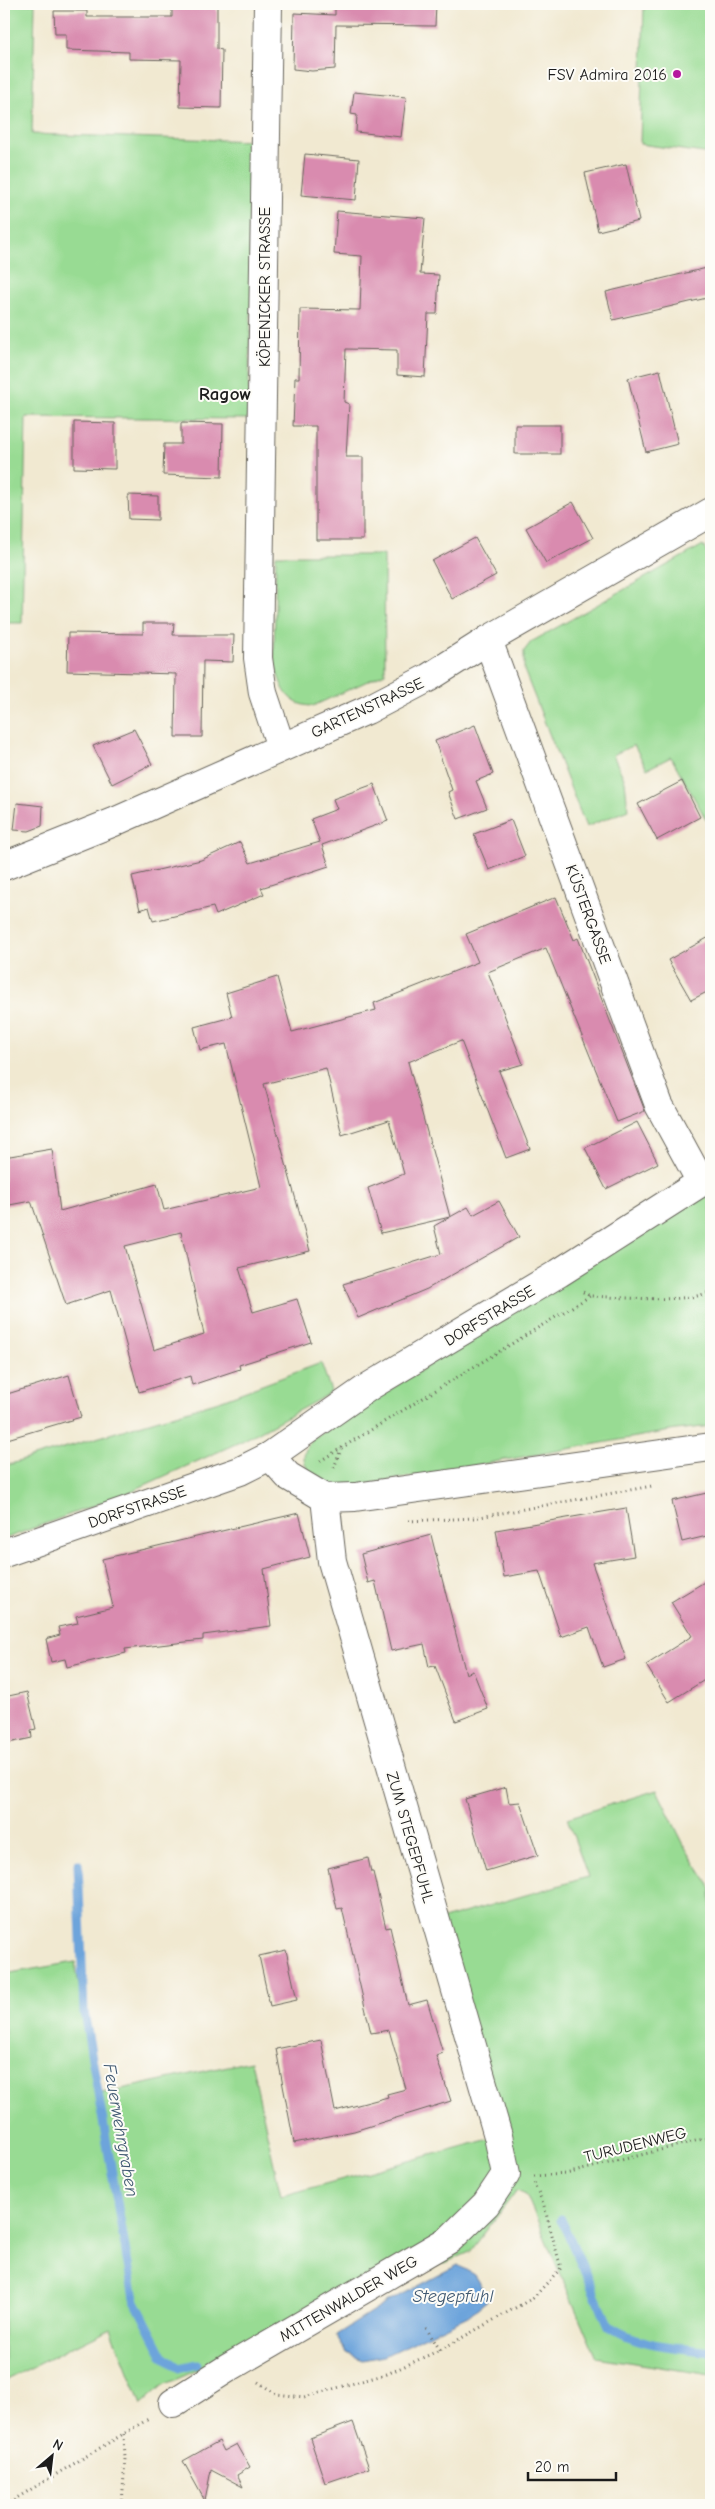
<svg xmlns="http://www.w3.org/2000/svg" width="715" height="2509" font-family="'Comic Neue',sans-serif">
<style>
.green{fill:#98db93;stroke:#5a7c58}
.water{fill:#6da4db;stroke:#44607c}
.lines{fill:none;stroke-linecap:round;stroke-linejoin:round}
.stream{stroke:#6da4db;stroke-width:9}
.building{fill:#d98baf;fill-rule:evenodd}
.minor-casing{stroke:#67645b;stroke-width:30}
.path{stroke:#67645b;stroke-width:3;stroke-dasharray:1 4;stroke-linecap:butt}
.minor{stroke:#fff;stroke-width:28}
.poi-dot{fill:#b5179e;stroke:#fdfcf7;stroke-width:2}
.labels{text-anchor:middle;stroke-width:4;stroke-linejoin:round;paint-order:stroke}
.poi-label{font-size:16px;fill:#1c1c1c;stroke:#fdfcf7;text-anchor:end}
.street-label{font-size:16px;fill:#1c1c1c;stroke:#fdfcf7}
.water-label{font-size:18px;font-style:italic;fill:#405972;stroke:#fdfcf7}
.quarter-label{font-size:19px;font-weight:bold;fill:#1c1c1c;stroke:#fdfcf7}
</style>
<rect width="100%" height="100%" fill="#fdfcf7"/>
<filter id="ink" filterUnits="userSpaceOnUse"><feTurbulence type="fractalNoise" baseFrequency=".02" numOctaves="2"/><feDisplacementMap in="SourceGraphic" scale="10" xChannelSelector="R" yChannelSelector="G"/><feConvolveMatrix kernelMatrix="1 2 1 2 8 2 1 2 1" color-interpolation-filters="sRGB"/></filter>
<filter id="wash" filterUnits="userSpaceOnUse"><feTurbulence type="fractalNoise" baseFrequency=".0096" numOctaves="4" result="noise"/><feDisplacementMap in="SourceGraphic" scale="20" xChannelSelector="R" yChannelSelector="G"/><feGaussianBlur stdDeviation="1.12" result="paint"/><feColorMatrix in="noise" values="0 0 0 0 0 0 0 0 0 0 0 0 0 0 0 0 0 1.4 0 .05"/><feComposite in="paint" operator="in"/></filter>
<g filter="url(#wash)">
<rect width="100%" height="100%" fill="#f1e9d1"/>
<g class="green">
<polygon points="4,4 35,4 32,134 255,141 248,419 26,417 22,623 4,623"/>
<polygon points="644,4 711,4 711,154 640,144"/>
<polygon points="703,545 711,561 711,828 671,757 647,769 634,745 613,755 625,781 628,810 586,827 524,670 524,651 531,642"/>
<path d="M 276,555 L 384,555 L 385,673 L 313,706 C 284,706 279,681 274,658 Z"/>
<path d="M 711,1187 L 711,1426 L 676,1430 L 340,1489 L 317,1482 C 304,1464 298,1459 312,1439 Z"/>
<polygon points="321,1363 331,1391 329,1394 242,1441 125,1494 4,1539 4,1466 222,1400"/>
<polygon points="657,1790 686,1849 711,1888 711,2375 596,2357 526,2194 517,2190 470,2252 163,2385 141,2405 111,2328 4,2381 4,1974 75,1962 98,2094 251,2061 281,2196 493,2138 436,1921 588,1877 567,1818"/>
</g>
<polygon class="water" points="458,2265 474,2275 489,2299 468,2316 384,2356 362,2360 347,2353 336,2335 388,2302"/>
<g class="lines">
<g class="stream">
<polyline points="78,1864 84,2012 134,2299 163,2356 179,2368 197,2364"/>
<path d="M 561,2219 L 609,2326 C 638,2346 677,2347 711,2352"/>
</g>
</g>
<g id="blocks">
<g class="building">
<polygon points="172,4 217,4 217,49 222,50 221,108 180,107 181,60 129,59 129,52 66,50 66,34 55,34 54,11 87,11 87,17 172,17"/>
<polygon points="335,4 436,4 435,26 336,25 335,69 312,71 293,69 294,13 335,15"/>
<polygon points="354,92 406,97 401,137 356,132 357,115 351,114"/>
<polygon points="305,154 359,159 356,200 301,195"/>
<polygon points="626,164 639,221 598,231 585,173"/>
<polygon points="337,211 425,218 420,274 439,275 437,314 428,314 425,377 397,375 397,350 346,349 344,402 349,404 346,457 363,457 363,540 316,540 316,426 293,426 295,378 299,378 300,309 360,310 362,256 334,254"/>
<polygon points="711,267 711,297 613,320 606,292"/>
<polygon points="660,370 678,444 646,452 628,378"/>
<polygon points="74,422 115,423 115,469 74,468"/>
<polygon points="181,423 223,424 222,477 163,475 164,444 181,444"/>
<rect x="515" y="425" width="45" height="29"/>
<polygon points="128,495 158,496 158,520 129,519"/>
<polygon points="573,502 593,538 546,563 526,528"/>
<polygon points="475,538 496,575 452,599 432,561"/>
<polygon points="143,623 174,623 173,635 234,635 233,662 203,661 202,737 175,737 176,674 67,671 68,633 143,634"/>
<polygon points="475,725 493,774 476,781 487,808 458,819 448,792 452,790 435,741"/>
<polygon points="134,729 152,764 112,784 93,746"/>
<polygon points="682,781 700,817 657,840 638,804"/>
<polygon points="374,784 388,821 322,845 329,866 261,888 264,894 216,915 213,907 153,921 149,907 140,910 132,876 201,860 240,842 250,863 320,842 311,819 337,809 333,799"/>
<polygon points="17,803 43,806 42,826 29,831 14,830"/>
<polygon points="511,820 525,856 489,870 474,834"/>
<path d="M 556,897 L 574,940 L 578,938 L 645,1111 L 617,1122 L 546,948 L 488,972 L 523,1064 L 499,1071 L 530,1149 L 506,1158 L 461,1041 L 408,1062 L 450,1217 L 381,1233 L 368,1188 L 404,1174 L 389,1120 L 342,1135 L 326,1068 L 264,1084 L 310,1251 L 239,1268 L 253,1312 L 297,1299 L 311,1342 L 239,1365 L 240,1369 L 192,1385 L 190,1376 L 139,1392 L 111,1290 L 66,1305 L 31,1201 L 4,1206 L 4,1157 L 52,1149 L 60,1211 L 157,1184 L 164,1210 L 261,1187 L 226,1044 L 200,1050 L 194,1027 L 232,1017 L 226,993 L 277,977 L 292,1032 L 376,1010 L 374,1003 L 478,962 L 466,934 ZM 181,1232 L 204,1334 L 154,1350 L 125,1246 Z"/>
<polygon points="711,936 711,990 691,1000 668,960"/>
<polygon points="637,1122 658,1163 606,1189 585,1148"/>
<polygon points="499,1201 519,1237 427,1289 358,1318 343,1284 441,1254 434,1226 468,1207 473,1215"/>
<polygon points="69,1375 81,1417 4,1440 4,1395"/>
<polygon points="711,1492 711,1535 682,1542 672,1501"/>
<polygon points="626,1508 634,1556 592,1563 626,1659 603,1667 589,1627 561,1637 539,1571 504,1577 496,1530"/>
<polygon points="299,1513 310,1557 264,1569 271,1626 203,1635 203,1640 125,1649 126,1653 67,1667 65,1659 51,1662 46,1639 60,1635 58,1627 78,1623 76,1616 113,1607 102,1559"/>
<polygon points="431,1535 466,1674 473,1671 488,1709 456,1721 435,1666 429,1667 424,1644 391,1651 375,1581 368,1583 361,1554"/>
<polygon points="711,1578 711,1676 669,1702 646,1665 692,1636 671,1602"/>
<polygon points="27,1692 36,1729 31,1730 32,1738 4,1744 4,1697"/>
<polygon points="506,1787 509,1803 520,1802 538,1855 486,1871 465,1799"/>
<polygon points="368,1858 371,1872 373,1872 386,1928 390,1927 408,2005 427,2000 443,2053 436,2056 451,2101 354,2131 294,2143 276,2049 321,2040 335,2111 388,2097 387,2094 406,2089 389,2030 371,2033 342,1908 337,1909 328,1868"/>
<polygon points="286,1950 297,2000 270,2006 259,1956"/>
<polygon points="353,2422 369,2468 325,2483 310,2438"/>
<polygon points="219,2441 224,2451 237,2444 250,2467 237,2475 243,2487 211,2470 205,2501 183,2461"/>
</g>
</g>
</g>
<g filter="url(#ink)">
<use href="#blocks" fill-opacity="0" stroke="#67645b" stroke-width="1"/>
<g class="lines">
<g class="minor-casing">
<g id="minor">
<polyline points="268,4 258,658 263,693 281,747"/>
<polyline points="488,640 659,1105 701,1182"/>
<polyline points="4,866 114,822 367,710 428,678 488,640 711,512"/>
<polyline points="270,1456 288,1476 325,1498 355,1497 711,1447"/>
<polyline points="4,1553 240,1471 270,1456 370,1386 559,1273 711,1176"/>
<polyline points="173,2403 228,2368 450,2239 486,2204 506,2174 498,2136 332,1561 325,1498"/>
</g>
</g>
<g class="path">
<path d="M 583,1292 L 590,1296 C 617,1297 690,1304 711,1291"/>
<polyline points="320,1461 590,1296"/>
<polyline points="334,1468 341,1449"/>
<polyline points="408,1521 474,1518 652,1486"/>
<polyline points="534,2176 566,2174 711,2137"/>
<polyline points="426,2328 440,2350"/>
<polyline points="258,2382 276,2394 304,2397 387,2374 440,2350 533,2298 561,2268 544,2206 534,2182"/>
<polyline points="5,2505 150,2418"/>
<polyline points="122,2505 125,2459 124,2434"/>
</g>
<use href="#minor" class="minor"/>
</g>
</g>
<circle class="poi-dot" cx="677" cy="74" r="5"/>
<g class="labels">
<g class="poi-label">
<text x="667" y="80">FSV Admira 2016</text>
</g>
<g class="street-label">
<text transform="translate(264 287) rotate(-90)" y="6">KÖPENICKER STRASSE</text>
<text transform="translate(367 707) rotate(-25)" y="6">GARTENSTRASSE</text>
<text transform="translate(589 914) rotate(70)" y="6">KÜSTERGASSE</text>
<text transform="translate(489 1315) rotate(-31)" y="6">DORFSTRASSE</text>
<text transform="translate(137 1506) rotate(-19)" y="6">DORFSTRASSE</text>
<text transform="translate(411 1837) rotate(74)" y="6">ZUM STEGEPFUHL</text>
<text transform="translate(635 2144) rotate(-14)" y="6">TURUDENWEG</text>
<text transform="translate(348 2298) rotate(-30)" y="6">MITTENWALDER WEG</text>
</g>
<g class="water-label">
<text transform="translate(121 2130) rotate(80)" y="6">Feuerwehrgraben</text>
<text x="453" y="2302">Stegepfuhl</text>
</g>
<g class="quarter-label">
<text x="225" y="400">Ragow</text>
</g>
</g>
<rect width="715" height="2509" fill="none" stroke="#fdfcf7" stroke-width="20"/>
<g transform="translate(52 2456) rotate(28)" stroke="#fdfcf7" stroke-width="4" paint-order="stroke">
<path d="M0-4L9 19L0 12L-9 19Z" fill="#1c1c1c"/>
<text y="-8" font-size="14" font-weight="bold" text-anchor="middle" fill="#1c1c1c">N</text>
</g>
<path d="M528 2472v8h88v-8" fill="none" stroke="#1c1c1c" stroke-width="2.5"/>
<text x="535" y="2472" font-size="15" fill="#1c1c1c" stroke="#fdfcf7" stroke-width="4" paint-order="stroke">20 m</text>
</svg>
